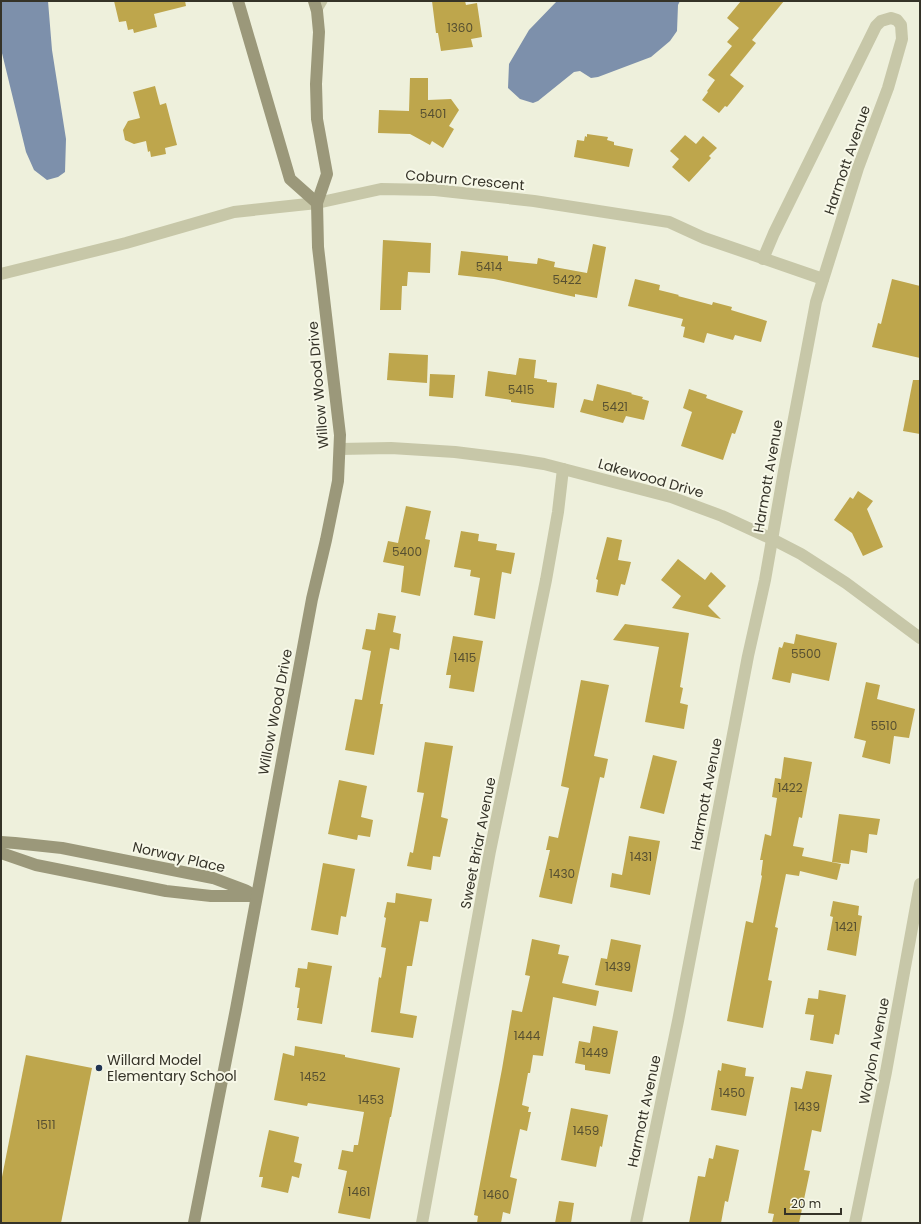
<svg xmlns="http://www.w3.org/2000/svg" width="921" height="1224" font-family="Poppins,sans-serif">
<style>
.water{fill:#7d90ab}
.building{fill:#bea64c}
.lines{fill:none;stroke-linecap:round;stroke-linejoin:round}
.lane{stroke:#c7c7a8;stroke-width:9}
.street{stroke:#c7c7a8;stroke-width:12}
.secondary{stroke:#9b987a;stroke-width:12}
.poi-dot{fill:#203453;stroke:#f7f8e8;stroke-width:1.5}
.labels{text-anchor:middle;stroke-width:4;stroke-linejoin:round;paint-order:stroke}
.number-label{font-size:12px;fill:#575031}
.street-label{font-size:14px;fill:#353328;stroke:#f7f8e8}
.poi-label{font-size:14px;fill:#353328;stroke:#f7f8e8;text-anchor:start}
</style>
<rect width="100%" height="100%" fill="#eef0dc"/>
<g class="water">
<polygon points="1,1 48,1 52,50 66,139 65,172 58,177 47,180 34,170 26,152 1,49"/>
<polygon points="557,1 680,1 678,5 677,31 670,41 651,57 598,77 591,78 580,71 574,72 538,101 533,103 520,99 508,88 509,64 529,30"/>
</g>
<g class="building">
<polygon points="114,1 185,1 186,6 154,14 157,27 134,33 133,29 128,30 126,21 119,22"/>
<polygon points="432,1 465,1 466,5 477,3 482,37 471,39 473,47 441,51 438,33 436,33"/>
<polygon points="741,1 784,1 752,40 756,43 730,75 744,86 727,107 725,106 719,113 702,100 708,92 707,91 715,80 708,75 732,46 727,42 739,28 727,18"/>
<polygon points="410,78 428,78 428,100 451,99 459,110 449,126 454,129 443,148 432,141 430,145 410,134 378,133 379,110 409,111"/>
<polygon points="155,86 160,105 166,103 177,145 165,148 166,154 151,157 150,151 148,152 146,141 134,144 125,140 123,130 128,121 140,118 133,92"/>
<polygon points="587,134 608,137 607,140 614,142 614,145 633,149 629,167 574,157 577,140 584,141 585,136 587,137"/>
<polygon points="685,135 696,144 703,136 717,148 709,156 711,158 689,182 672,167 679,159 670,151"/>
<polygon points="383,240 431,243 430,273 408,272 407,286 402,286 401,310 380,310"/>
<polygon points="593,244 606,247 597,298 575,294 575,297 494,279 458,275 461,251 508,256 508,261 537,264 538,258 555,262 554,267 587,273"/>
<polygon points="635,279 660,285 659,290 679,295 678,296 712,305 713,302 732,307 731,310 767,321 761,342 735,335 733,340 707,333 704,343 683,337 685,327 681,326 683,319 628,306"/>
<polygon points="892,279 920,286 920,358 872,347 878,323 881,324"/>
<polygon points="389,353 428,355 427,383 387,380"/>
<polygon points="519,358 536,360 534,378 547,380 547,382 557,383 554,408 511,402 511,400 485,396 488,371 516,375"/>
<polygon points="430,374 455,375 453,398 429,396"/>
<polygon points="913,380 920,380 920,434 903,431"/>
<polygon points="597,384 632,393 631,394 643,397 642,399 649,401 644,420 626,416 623,423 580,412 584,399 593,401"/>
<polygon points="689,389 707,395 706,398 743,411 735,434 732,433 723,460 681,446 692,412 683,408"/>
<polygon points="858,491 873,501 867,509 883,547 863,556 852,533 834,520 850,497 853,499"/>
<polygon points="406,506 431,511 425,539 430,540 420,596 401,592 404,566 383,562 388,541 398,543"/>
<polygon points="461,531 479,534 478,541 497,544 496,550 515,553 511,574 502,572 495,619 474,615 480,578 470,576 471,570 454,567"/>
<polygon points="607,537 622,540 618,560 631,562 625,585 621,584 618,596 596,592 598,580 596,579"/>
<polygon points="678,559 705,580 711,572 726,586 708,606 721,619 672,608 681,596 661,580"/>
<polygon points="378,613 396,616 393,632 401,634 399,650 390,648 380,704 383,704 374,755 345,750 355,699 362,700 371,651 362,649 366,629 375,630"/>
<polygon points="625,624 689,633 680,687 683,688 680,703 688,705 684,729 645,722 659,647 613,640"/>
<polygon points="796,634 837,643 829,681 792,673 790,683 772,679 779,647 782,648 784,642 794,644"/>
<polygon points="453,636 483,641 474,692 449,688 451,675 446,675"/>
<polygon points="581,680 609,685 594,756 608,759 604,778 600,777 572,904 539,897 550,850 546,850 549,836 558,838 569,788 561,786"/>
<polygon points="866,682 880,685 877,699 915,709 909,738 894,736 890,764 862,757 866,741 854,738"/>
<polygon points="425,742 453,746 441,817 448,819 440,857 433,856 431,870 407,866 410,852 413,853 424,793 417,792"/>
<polygon points="653,755 677,761 664,814 640,808"/>
<polygon points="784,757 812,762 802,818 799,817 793,846 804,848 802,856 841,864 837,880 800,871 799,876 786,874 775,927 778,928 768,980 772,981 763,1028 727,1021 746,921 753,923 762,876 761,875 763,860 760,860 765,834 771,836 777,798 772,797 775,778 781,779"/>
<polygon points="339,780 367,786 361,817 373,820 370,837 358,835 357,840 328,834"/>
<polygon points="839,814 880,819 877,835 869,834 867,853 851,850 849,864 832,862"/>
<polygon points="629,836 660,841 650,895 610,887 612,873 622,875"/>
<polygon points="323,863 355,869 346,917 341,916 338,935 311,930"/>
<polygon points="396,893 432,899 428,922 420,921 412,966 407,966 400,1013 417,1016 413,1038 371,1032 379,977 381,978 386,948 381,947 386,918 384,917 387,902 395,903"/>
<polygon points="833,901 859,906 858,915 862,916 856,956 827,950 833,917 830,916"/>
<polygon points="532,939 560,945 558,954 569,956 562,983 599,991 596,1006 553,997 543,1056 533,1055 530,1073 528,1073 522,1105 529,1107 528,1112 531,1112 527,1131 520,1129 510,1177 517,1179 510,1214 503,1212 501,1223 477,1223 478,1216 474,1215 502,1069 512,1010 522,1012 530,976 525,975"/>
<polygon points="611,939 641,945 632,992 595,985 601,958 607,959"/>
<polygon points="308,962 332,966 322,1024 297,1020 299,1008 297,1008 300,988 295,987 298,968 307,969"/>
<polygon points="819,990 846,995 839,1035 835,1034 833,1044 810,1040 814,1015 805,1014 808,998 818,999"/>
<polygon points="593,1026 618,1031 610,1074 585,1070 585,1065 575,1063 579,1041 590,1043"/>
<polygon points="295,1046 345,1055 345,1057 400,1068 391,1117 390,1117 370,1219 338,1213 347,1171 338,1169 342,1150 353,1152 354,1145 358,1145 364,1112 308,1103 307,1106 274,1100 283,1053 294,1056"/>
<polygon points="26,1055 92,1068 61,1223 1,1223 1,1182"/>
<polygon points="722,1063 746,1068 745,1076 754,1077 746,1116 711,1110 718,1070 721,1071"/>
<polygon points="806,1071 832,1075 821,1132 812,1130 804,1170 810,1171 799,1223 772,1223 774,1214 768,1213 791,1087 802,1089"/>
<polygon points="571,1108 608,1115 602,1147 600,1146 596,1167 561,1160"/>
<polygon points="269,1130 299,1137 294,1162 302,1164 299,1178 292,1176 288,1193 261,1187 263,1177 259,1177"/>
<polygon points="716,1145 739,1150 728,1202 725,1201 721,1223 689,1223 698,1176 705,1177 709,1158 713,1159"/>
<polygon points="559,1201 574,1203 571,1223 555,1223"/>
</g>
<g class="lines">
<polyline class="lane" points="317,11 323,1"/>
<g class="street">
<polyline points="1,274 126,243 234,212 317,203 381,189 435,190 534,201 669,222 704,238 823,279"/>
<polyline points="340,449 391,448 455,452 519,460 544,464 671,497 722,516 772,539 801,554 846,583 920,638"/>
<polyline points="422,1223 490,851 546,580 558,512 563,469"/>
<polyline points="636,1223 678,1021 748,656 765,580 784,471 816,302 858,168 888,88 902,39 901,25 897,20 891,18 881,21 876,26 774,233 763,259"/>
<polyline points="855,1223 886,1072 920,884"/>
</g>
<g class="secondary">
<polyline points="238,1 290,179 317,203"/>
<polyline points="1,842 15,843 62,848 213,878 245,890 256,896"/>
<polyline points="1,853 36,865 166,891 211,896 253,896"/>
<polyline points="194,1223 236,1009 312,599 326,540 338,481 340,435 318,247 317,203 327,174 317,119 316,84 319,32 317,11 314,1"/>
</g>
</g>
<circle class="poi-dot" cx="99" cy="1068" r="4"/>
<g class="labels">
<g class="number-label">
<text x="460" y="32">1360</text>
<text x="433" y="118">5401</text>
<text x="489" y="271">5414</text>
<text x="567" y="284">5422</text>
<text x="521" y="394">5415</text>
<text x="615" y="411">5421</text>
<text x="407" y="556">5400</text>
<text x="806" y="658">5500</text>
<text x="465" y="662">1415</text>
<text x="884" y="730">5510</text>
<text x="790" y="792">1422</text>
<text x="641" y="861">1431</text>
<text x="562" y="878">1430</text>
<text x="846" y="931">1421</text>
<text x="618" y="971">1439</text>
<text x="527" y="1040">1444</text>
<text x="595" y="1057">1449</text>
<text x="313" y="1081">1452</text>
<text x="732" y="1097">1450</text>
<text x="371" y="1104">1453</text>
<text x="807" y="1111">1439</text>
<text x="46" y="1129">1511</text>
<text x="586" y="1135">1459</text>
<text x="359" y="1196">1461</text>
<text x="496" y="1199">1460</text>
</g>
<g class="street-label">
<text transform="translate(847 160) rotate(-71)" y="5">Harmott Avenue</text>
<text transform="translate(465 180) rotate(5)" y="5">Coburn Crescent</text>
<text transform="translate(318 385) rotate(-95)" y="5">Willow Wood Drive</text>
<text transform="translate(768 476) rotate(-80)" y="5">Harmott Avenue</text>
<text transform="translate(651 478) rotate(16)" y="5">Lakewood Drive</text>
<text transform="translate(275 712) rotate(-79)" y="5">Willow Wood Drive</text>
<text transform="translate(706 794) rotate(-79)" y="5">Harmott Avenue</text>
<text transform="translate(478 843) rotate(-79)" y="5">Sweet Briar Avenue</text>
<text transform="translate(179 857) rotate(13)" y="5">Norway Place</text>
<text transform="translate(874 1051) rotate(-79)" y="5">Waylon Avenue</text>
<text transform="translate(644 1111) rotate(-78)" y="5">Harmott Avenue</text>
</g>
<g class="poi-label">
<text x="107" y="1065">Willard Model<tspan x="107" dy="16">Elementary School</tspan></text>
</g>
</g>
<rect width="921" height="1224" fill="none" stroke="#353328" stroke-width="4"/>
<path d="M785 1208v6h56v-6" fill="none" stroke="#353328" stroke-width="2"/>
<text x="791" y="1208" font-size="12" fill="#353328" stroke="#f7f8e8" stroke-width="3" paint-order="stroke">20 m</text>
</svg>
